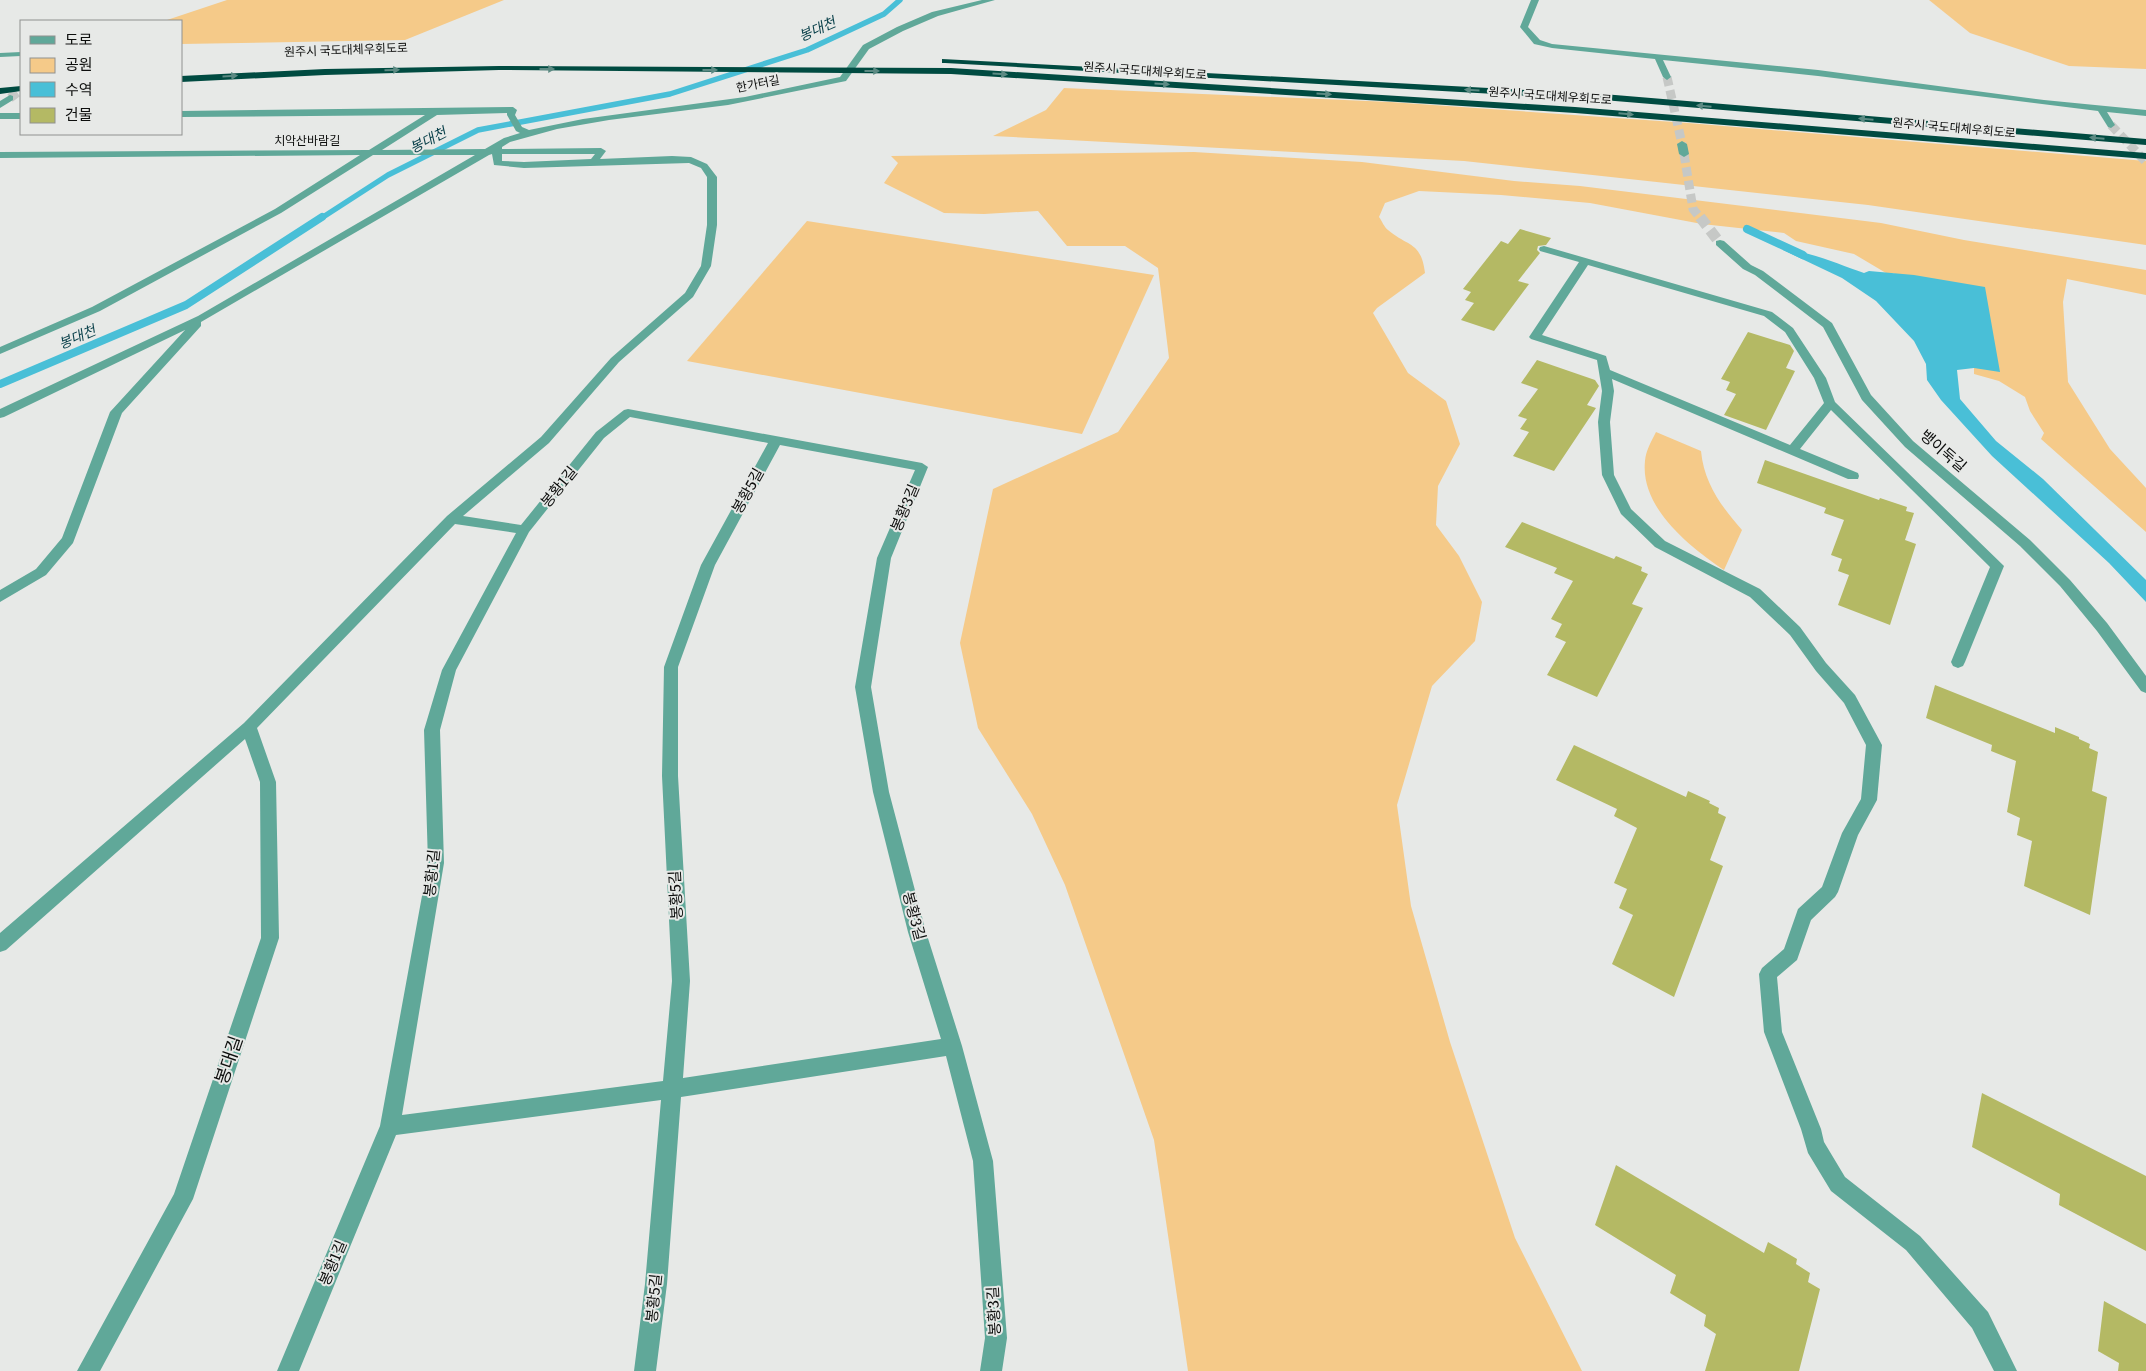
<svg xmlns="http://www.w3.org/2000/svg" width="2146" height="1371" font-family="Literata,'Noto Sans KR',serif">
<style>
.green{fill:#f5ca89}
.water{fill:#49bfd7}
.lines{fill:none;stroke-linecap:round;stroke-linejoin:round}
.stream-far1{stroke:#49bfd7;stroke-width:5.5}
.stream{stroke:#49bfd7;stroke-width:8}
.building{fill:#b4b964}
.minor-tunnel-far1{stroke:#c6c8c6;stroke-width:9;stroke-dasharray:9 4.5;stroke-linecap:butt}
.minor-tunnel{stroke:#c6c8c6;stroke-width:11;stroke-dasharray:11 5.5;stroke-linecap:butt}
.minor{fill:#60a899;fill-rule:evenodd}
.highway{fill:#004b41;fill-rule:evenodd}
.oneway{fill:#5c8a83}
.labels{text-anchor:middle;stroke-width:4;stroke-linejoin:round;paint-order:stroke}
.far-street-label{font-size:12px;fill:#0d0e0d;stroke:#e7e9e7}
.far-water-label{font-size:14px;font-style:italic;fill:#073e48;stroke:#e7e9e7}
.street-label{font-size:15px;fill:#0d0e0d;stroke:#e7e9e7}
.near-street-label{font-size:18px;fill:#0d0e0d;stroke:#e7e9e7}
</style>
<rect width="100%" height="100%" fill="#e7e9e7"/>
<g class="green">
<polygon points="227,0 504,0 405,40 181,44 181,21 164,21"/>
<polygon points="1929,0 2146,0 2146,69 2069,66 1970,33"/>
<polygon points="1064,88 1390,102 1688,123 2146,161 2146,245 1868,205 1464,161 993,136 1046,110"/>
<path d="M 1194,152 L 1362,162 L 1514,181 L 1580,186 L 1881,223 L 1964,240 L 2146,270 L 2146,295 L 2067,279 L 2063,302 L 2068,382 L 2110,449 L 2146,488 L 2146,532 L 2041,439 L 2044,433 L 2030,411 L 2025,397 L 1999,381 L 1974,374 L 1974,368 L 1894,273 L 1886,273 L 1854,254 L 1796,241 L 1784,233 L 1702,224 L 1590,203 L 1501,195 L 1419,191 L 1385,203 L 1379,217 C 1382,221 1384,227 1388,230 C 1408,247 1421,241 1425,273 L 1377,308 L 1373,313 L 1408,373 L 1446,401 L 1460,444 L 1438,486 L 1436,525 L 1459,556 L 1482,602 L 1475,641 L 1432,686 L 1397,805 L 1411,906 L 1450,1042 L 1515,1238 L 1582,1371 L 1188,1371 L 1154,1140 L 1065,885 L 1032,814 L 978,728 L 960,643 L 993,489 L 1118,432 L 1169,358 L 1158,268 L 1125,246 L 1067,246 L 1038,211 L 984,214 L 944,213 L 884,183 L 898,163 L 891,156 Z"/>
<polygon points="807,221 1154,275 1082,434 687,361"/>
<path d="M 1656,432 L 1701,451 C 1704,483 1721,506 1742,530 L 1724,570 C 1690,547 1640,508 1645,461 C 1646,450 1651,442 1656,432 Z"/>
</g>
<path class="water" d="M 1783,250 C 1807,250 1840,265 1864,273 L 1869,271 L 1914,275 L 1985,287 L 2000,372 L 1974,368 L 1957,370 L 1960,399 L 1996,441 L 2043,479 L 2146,580 L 2146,602 L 2109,563 L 1992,456 L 1941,400 L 1927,380 L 1926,364 L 1914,341 L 1876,301 L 1842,278 Z"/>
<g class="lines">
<polyline class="stream-far1" points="320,219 388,175 478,130 670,94 807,50 884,14 900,0"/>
<g class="stream">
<polyline points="1747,229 1803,255"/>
<polyline points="0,384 186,305 322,217"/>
</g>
</g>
<g class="building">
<polygon points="1520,229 1551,238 1546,245 1538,246 1537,250 1540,253 1518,281 1529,284 1494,331 1461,320 1474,303 1465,300 1471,292 1463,289 1501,241 1508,244"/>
<polygon points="1748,332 1790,345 1794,351 1786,368 1795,371 1766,430 1724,415 1736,394 1726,390 1730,382 1721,379"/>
<polygon points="1537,360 1595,380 1599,386 1587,405 1596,408 1554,471 1513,456 1529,432 1520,429 1527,419 1518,416 1538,389 1521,383"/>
<polygon points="1765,460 1879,500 1880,498 1907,507 1906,511 1914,513 1905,540 1916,544 1890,625 1838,605 1849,575 1838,571 1842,559 1831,555 1844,520 1824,513 1826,508 1757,483"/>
<polygon points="1522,522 1614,559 1616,556 1642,567 1641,571 1648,574 1632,604 1643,608 1597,697 1547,675 1566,642 1555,637 1562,624 1551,619 1573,581 1554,573 1557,568 1505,547"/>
<polygon points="1935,685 2055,733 2055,727 2079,737 2079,739 2090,744 2089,748 2098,752 2092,791 2107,797 2090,915 2024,886 2032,841 2017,835 2020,818 2007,812 2016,761 1991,751 1992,745 1926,718"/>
<polygon points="1574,745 1686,797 1688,791 1710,801 1709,803 1719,808 1718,813 1726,817 1710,860 1723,866 1674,997 1612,964 1633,915 1619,908 1627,889 1614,883 1637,828 1614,816 1617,809 1556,780"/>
<polygon points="1982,1093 2146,1176 2146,1251 2059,1205 2060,1194 1972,1147"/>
<polygon points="1616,1165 1764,1253 1768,1242 1797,1259 1796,1264 1810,1273 1808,1282 1820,1289 1799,1371 1705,1371 1716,1334 1704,1326 1706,1315 1670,1293 1676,1275 1595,1225"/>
<polygon points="2104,1301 2146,1324 2146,1371 2118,1371 2119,1363 2098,1351"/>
</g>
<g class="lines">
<g class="minor-tunnel-far1">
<polyline points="1667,77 1682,144"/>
<polyline points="10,98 21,90"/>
<polyline points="2111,125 2146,162"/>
<polyline points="1684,154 1693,209 1701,219"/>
</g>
<polyline class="minor-tunnel" points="1700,217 1720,243"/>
<g class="minor">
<path d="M 982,0 L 995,0 L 938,16 L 903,31 L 869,49 L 846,81 L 728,105 L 609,120 L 557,129 L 510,142 L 502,147 L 502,149 L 601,148 L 606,151 L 600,159 L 672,156 L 691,157 L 707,164 L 717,177 L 717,225 L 711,266 L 693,297 L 619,362 L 549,443 L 463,516 L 521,525 L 596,432 L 624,410 L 628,409 L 922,463 L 928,467 L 891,558 L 871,687 L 889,792 L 926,932 L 962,1046 L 993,1161 L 1007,1338 L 1002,1371 L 980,1371 L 985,1338 L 973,1161 L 946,1056 L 681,1097 L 667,1284 L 656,1371 L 634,1371 L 645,1284 L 661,1100 L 396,1135 L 299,1371 L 277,1371 L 380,1126 L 428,863 L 424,730 L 442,670 L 516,533 L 455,524 L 257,728 L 276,782 L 279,938 L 193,1199 L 100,1371 L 77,1371 L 174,1194 L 261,938 L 260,782 L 245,739 L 6,950 L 0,952 L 0,933 L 244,723 L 447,516 L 541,437 L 611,358 L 685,293 L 701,266 L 707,225 L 707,177 L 701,168 L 689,163 L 524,168 L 494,165 L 492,154 L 489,155 L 201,322 L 201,326 L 122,413 L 73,543 L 46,575 L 0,602 L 0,590 L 36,569 L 62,538 L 110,412 L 185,330 L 4,417 L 0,418 L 0,409 L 198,316 L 475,155 L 373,155 L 281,213 L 100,311 L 0,354 L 0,347 L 92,307 L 275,209 L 360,155 L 0,158 L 0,152 L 369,150 L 425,115 L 181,117 L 181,111 L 513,107 L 517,110 L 515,115 L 522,127 L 529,130 L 583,119 L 745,97 L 840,77 L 863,45 L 897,27 L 932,12 ZM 507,113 L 507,115 L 516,131 L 520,133 L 504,138 L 485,149 L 382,150 L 437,115 ZM 502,154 L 595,154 L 591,159 L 524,162 L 502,161 ZM 630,417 L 768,443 L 701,565 L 664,667 L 662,776 L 672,981 L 663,1081 L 402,1115 L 444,863 L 440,730 L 456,670 L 529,532 L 604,438 ZM 780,445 L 915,470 L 877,558 L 855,687 L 873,792 L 908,932 L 941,1039 L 683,1078 L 690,981 L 678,776 L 678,667 L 715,565 Z"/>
<polygon points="1531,0 1539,0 1528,27 1540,40 1552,44 1818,70 2044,100 2146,110 2146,116 2107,112 2115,125 2111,128 2108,127 2098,111 1818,76 1663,60 1671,77 1667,80 1663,77 1655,59 1552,48 1534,44 1520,27"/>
<polygon points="21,52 21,56 0,57 0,53"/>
<polygon points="10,95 13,96 13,100 0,108 0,101"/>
<rect x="0" y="113" width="21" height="6"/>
<polygon points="1682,141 1687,144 1689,154 1684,157 1679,154 1677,144"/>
<polygon points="1720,240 1724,241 1751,265 1763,271 1832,323 1871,395 1913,441 2030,540 2070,580 2107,623 2146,676 2146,693 2141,691 2097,631 2060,586 2020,546 1905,447 1862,400 1823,327 1755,275 1743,269 1716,245 1716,241"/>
<path d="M 1544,246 L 1772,312 L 1793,328 L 1826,378 L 1835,402 L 2004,566 L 1965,662 L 1963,666 L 1958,668 L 1953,666 L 1951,662 L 1990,567 L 1831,410 L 1800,449 L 1858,473 L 1859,476 L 1858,479 L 1848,479 L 1612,379 L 1614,391 L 1610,422 L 1614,475 L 1631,509 L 1665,541 L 1760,589 L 1800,627 L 1826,663 L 1855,695 L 1882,745 L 1877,800 L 1858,835 L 1838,892 L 1835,897 L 1811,920 L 1797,960 L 1777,977 L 1782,1032 L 1821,1129 L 1824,1142 L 1845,1177 L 1920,1236 L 1988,1312 L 2017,1371 L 1994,1371 L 1972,1328 L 1906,1250 L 1831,1191 L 1808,1153 L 1801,1129 L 1764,1032 L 1759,974 L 1762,968 L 1784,949 L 1798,909 L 1822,887 L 1842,833 L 1861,799 L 1866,745 L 1844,703 L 1816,671 L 1790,635 L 1750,597 L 1655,547 L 1621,514 L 1602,475 L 1598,422 L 1602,391 L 1597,360 L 1531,339 L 1529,337 L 1579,262 L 1540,251 L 1539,249 L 1540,247 ZM 1588,265 L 1764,316 L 1785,332 L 1814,378 L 1824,403 L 1790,445 L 1610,370 L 1606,356 L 1542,335 Z"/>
</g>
<g class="highway">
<polygon points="942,59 1603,94 2146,139 2146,145 1603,100 945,63 942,63"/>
<polygon points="499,66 951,68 1575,107 2146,153 2146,159 1575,113 951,74 499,70 325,75 181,82 181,76 325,69"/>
<polygon points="21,86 21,91 0,94 0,88"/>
</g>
</g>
<defs><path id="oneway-solid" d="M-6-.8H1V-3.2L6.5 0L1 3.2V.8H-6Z" transform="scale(1.25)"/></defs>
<g class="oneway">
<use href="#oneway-solid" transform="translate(547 69)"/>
<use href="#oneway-solid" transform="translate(392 70) rotate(-1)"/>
<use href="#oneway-solid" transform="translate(710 70)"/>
<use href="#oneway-solid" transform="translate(872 71)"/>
<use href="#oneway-solid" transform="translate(1000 74) rotate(4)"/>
<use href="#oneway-solid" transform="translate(230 76) rotate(-3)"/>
<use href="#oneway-solid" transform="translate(1162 84) rotate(4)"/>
<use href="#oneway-solid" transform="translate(1472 90) rotate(-177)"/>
<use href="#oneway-solid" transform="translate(1324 94) rotate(4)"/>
<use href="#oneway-solid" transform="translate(1704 106) rotate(-175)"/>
<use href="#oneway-solid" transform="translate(1626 114) rotate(5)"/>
<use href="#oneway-solid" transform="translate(1866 119) rotate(-175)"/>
<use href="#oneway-solid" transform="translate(2097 138) rotate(-175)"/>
</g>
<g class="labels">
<g class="far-street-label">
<text transform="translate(346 50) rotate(-2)" y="4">원주시 국도대체우회도로</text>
<text transform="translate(1145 71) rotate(4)" y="4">원주시 국도대체우회도로</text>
<text transform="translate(758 84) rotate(-11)" y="4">한가터길</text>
<text transform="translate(1550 96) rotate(4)" y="4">원주시 국도대체우회도로</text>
<text transform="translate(1954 128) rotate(5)" y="4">원주시 국도대체우회도로</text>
<text x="307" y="145">치악산바람길</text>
</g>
<g class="far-water-label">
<text transform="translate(817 29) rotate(-24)" y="5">봉대천</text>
<text transform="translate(428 140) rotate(-27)" y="5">봉대천</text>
<text transform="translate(77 337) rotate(-23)" y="5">봉대천</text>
</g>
<g class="street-label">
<text transform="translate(1943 451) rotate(41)" y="5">뱅이둑길</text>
<text transform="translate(559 487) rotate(-51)" y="5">봉황1길</text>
<text transform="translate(748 491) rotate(-61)" y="5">봉황5길</text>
<text transform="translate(905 508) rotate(-67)" y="5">봉황3길</text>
<text transform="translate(432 873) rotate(-84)" y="5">봉황1길</text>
<text transform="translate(676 895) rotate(-93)" y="5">봉황5길</text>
<text transform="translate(914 916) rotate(75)" y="5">봉황3길</text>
<text transform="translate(333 1263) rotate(-67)" y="5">봉황1길</text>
<text transform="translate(654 1298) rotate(-84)" y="5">봉황5길</text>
<text transform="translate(994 1311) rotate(-93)" y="5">봉황3길</text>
</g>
<g class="near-street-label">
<text transform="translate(229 1060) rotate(-71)" y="6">봉대길</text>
</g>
</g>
<rect x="20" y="20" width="162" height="115" fill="#e7e9e7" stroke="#909190"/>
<rect x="30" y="36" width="25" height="8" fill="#60a899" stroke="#909190"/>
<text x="65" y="45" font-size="15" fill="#0d0e0d">도로</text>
<rect x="30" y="58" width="25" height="15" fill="#f5ca89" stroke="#909190"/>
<text x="65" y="70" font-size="15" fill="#0d0e0d">공원</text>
<rect x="30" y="82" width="25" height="15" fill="#49bfd7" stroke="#909190"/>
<text x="65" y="95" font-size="15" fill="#0d0e0d">수역</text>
<rect x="30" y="108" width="25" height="15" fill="#b4b964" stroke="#909190"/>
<text x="65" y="120" font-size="15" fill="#0d0e0d">건물</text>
</svg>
